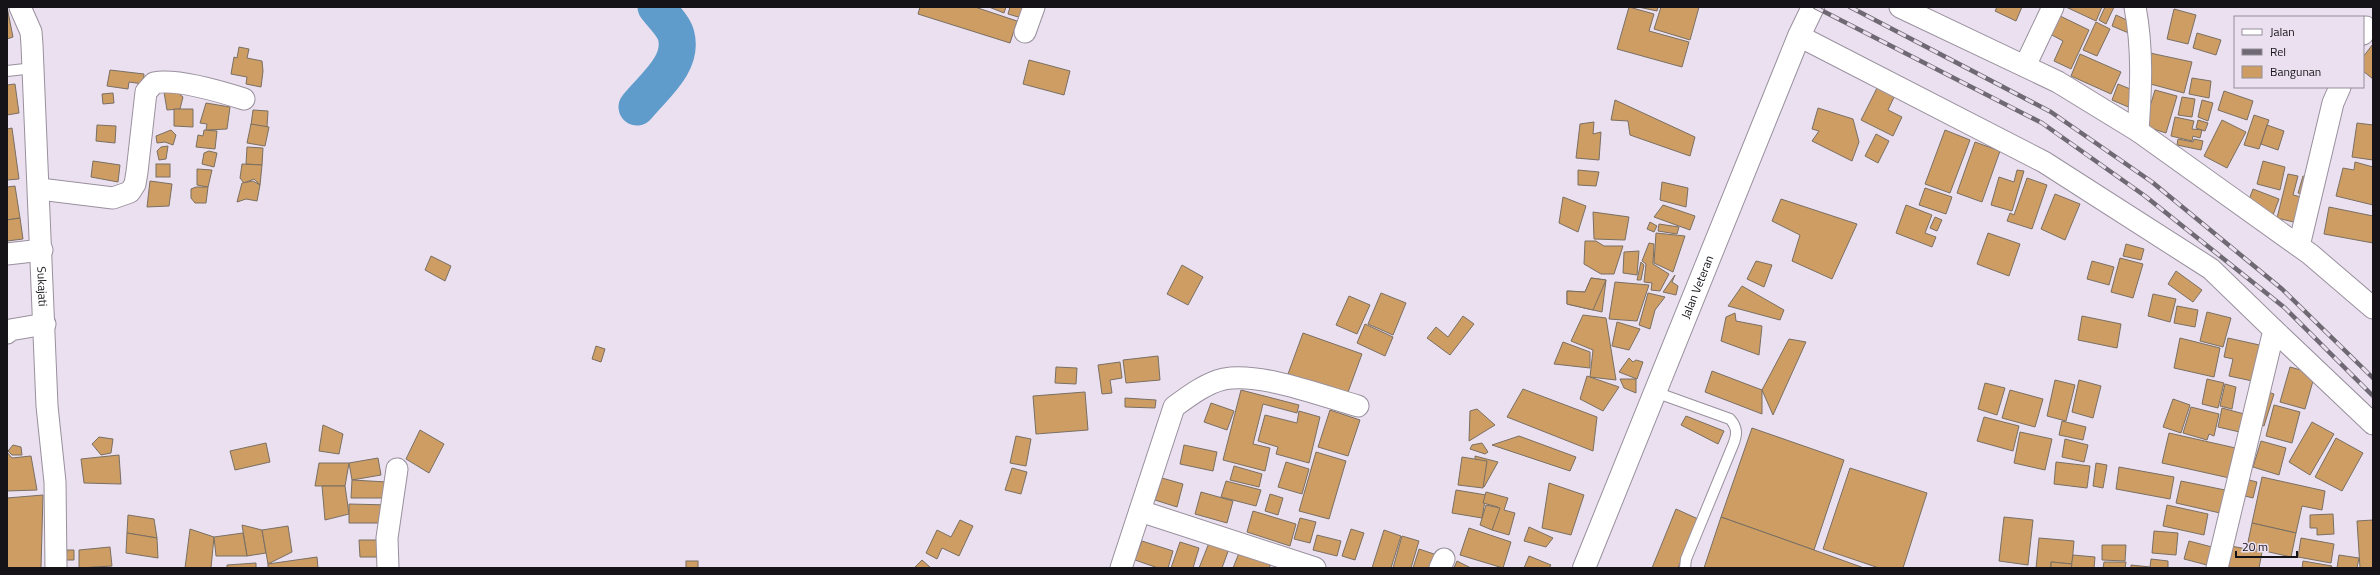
<svg xmlns="http://www.w3.org/2000/svg" width="2380" height="575" font-family="'Titillium Web',sans-serif">
<style>
.lines{fill:none;stroke-linecap:round;stroke-linejoin:round}
.river{stroke:#5f9ccb;stroke-width:37}
.building{fill:#cd9d63;stroke:#7a6f63}
.service-casing{stroke:#99909e;stroke-width:12}
.minor-casing{stroke:#99909e;stroke-width:23}
.trunk-casing{stroke:#99909e;stroke-width:24}
.service{stroke:#fff;stroke-width:10}
.minor{stroke:#fff;stroke-width:21}
.trunk{stroke:#fff;stroke-width:22}
.rail-casing{stroke:#6e6972;stroke-width:4.5}
.rail{stroke:#eae0ef;stroke-width:3;stroke-dasharray:9;stroke-linecap:butt}
.labels{text-anchor:middle;stroke-width:3;stroke-linejoin:round;paint-order:stroke}
.street-label{font-size:12px;fill:#161318;stroke:#eae0ef}
</style>
<rect width="100%" height="100%" fill="#eae0ef"/>
<g class="lines">
<path class="river" d="M 637,107 C 653,87 684,64 676,35 C 673,25 662,15 656,7"/>
</g>
<g class="building">
<polygon points="7,7 13,37 7,39"/>
<polygon points="920,7 975,7 1017,21 1010,43 918,14"/>
<polygon points="989,7 1006,7 1004,13"/>
<polygon points="1010,7 1028,7 1025,19 1008,14"/>
<polygon points="1629,7 1654,14 1649,31 1689,42 1682,67 1617,49"/>
<polygon points="1638,7 1658,7 1657,11"/>
<polygon points="1661,7 1699,7 1690,40 1654,29"/>
<polygon points="1997,7 2022,7 2016,21 1995,11"/>
<polygon points="2066,7 2102,7 2096,21"/>
<polygon points="2105,7 2114,7 2106,24 2099,20"/>
<polygon points="2174,9 2196,15 2188,44 2167,39"/>
<polygon points="2058,15 2089,30 2071,69 2054,61 2063,41 2050,34"/>
<polygon points="2116,15 2135,24 2131,34 2112,26"/>
<polygon points="2096,22 2110,29 2097,56 2083,50"/>
<polygon points="2197,33 2221,40 2216,55 2193,48"/>
<polygon points="2373,44 2373,79 2363,71 2363,57"/>
<polygon points="239,47 249,49 247,58 262,61 263,71 261,87 246,84 247,77 231,74 234,57 237,58"/>
<polygon points="2150,53 2192,62 2184,93 2143,82"/>
<polygon points="2080,54 2121,72 2111,94 2071,76"/>
<polygon points="1029,60 1070,71 1064,95 1023,84"/>
<polygon points="110,70 144,74 143,84 129,82 128,89 107,86"/>
<polygon points="2192,78 2211,81 2209,98 2189,94"/>
<polygon points="15,84 19,113 7,115 7,85"/>
<polygon points="2118,84 2140,93 2133,109 2112,100"/>
<polygon points="1878,86 1895,95 1888,110 1902,117 1893,136 1861,120"/>
<polygon points="2155,90 2177,96 2166,133 2144,126"/>
<polygon points="176,91 183,97 180,109 167,110 164,92"/>
<polygon points="2224,91 2253,101 2247,120 2218,110"/>
<polygon points="113,93 114,103 103,104 102,94"/>
<polygon points="2182,97 2195,99 2192,117 2178,115"/>
<polygon points="1615,100 1695,137 1690,156 1630,135 1628,121 1611,120"/>
<polygon points="2202,100 2213,103 2208,121 2198,117"/>
<polygon points="206,103 230,107 227,129 206,130 207,124 200,123"/>
<polygon points="1818,108 1853,119 1859,142 1852,161 1812,141 1819,131 1812,129"/>
<polygon points="174,109 193,109 193,127 174,126"/>
<polygon points="253,110 268,111 267,127 251,125"/>
<polygon points="2254,115 2269,120 2259,149 2244,145"/>
<polygon points="2175,117 2194,121 2192,129 2202,130 2200,138 2193,136 2192,141 2171,136"/>
<polygon points="2198,120 2208,123 2205,131 2196,128"/>
<polygon points="2222,120 2246,132 2227,168 2204,156"/>
<polygon points="1594,122 1593,134 1601,132 1599,160 1576,158 1580,124"/>
<polygon points="2357,123 2373,125 2373,160 2352,157"/>
<polygon points="251,124 269,127 265,146 247,143"/>
<polygon points="97,125 116,126 115,143 96,141"/>
<polygon points="2267,125 2284,131 2278,150 2261,144"/>
<polygon points="12,128 19,179 7,180 7,129"/>
<polygon points="171,130 176,135 173,145 165,142 157,143 156,136"/>
<polygon points="204,130 217,131 215,149 196,147 198,135 203,136"/>
<polygon points="1945,130 1970,140 1950,193 1925,184"/>
<polygon points="1876,134 1889,141 1878,163 1865,156"/>
<polygon points="2178,139 2193,142 2194,139 2203,141 2201,150 2177,145"/>
<polygon points="1975,142 2000,151 1982,202 1957,193"/>
<polygon points="168,146 166,159 159,160 157,151 161,147"/>
<polygon points="247,147 263,148 262,165 246,164"/>
<polygon points="209,151 217,153 214,167 202,164 204,153"/>
<polygon points="93,161 120,165 118,182 91,177"/>
<polygon points="2263,161 2285,167 2280,190 2257,184"/>
<polygon points="2355,162 2373,167 2373,205 2336,196 2343,168 2354,170"/>
<rect x="156" y="164" width="14" height="13"/>
<polygon points="242,164 262,165 260,185 254,179 244,183 240,178"/>
<polygon points="197,169 212,170 208,187 197,185"/>
<polygon points="1578,170 1599,172 1596,186 1578,185"/>
<polygon points="2017,170 2024,171 2012,211 1991,205 1999,177 2014,182"/>
<polygon points="2288,174 2298,176 2293,195 2305,198 2298,223 2277,218"/>
<polygon points="2303,176 2311,179 2307,195 2298,193"/>
<polygon points="2027,178 2047,185 2032,229 2007,221 2010,213 2014,215"/>
<polygon points="150,181 172,184 169,206 147,207"/>
<polygon points="253,181 260,185 257,201 246,199 237,202 242,183"/>
<polygon points="1662,182 1688,188 1686,207 1660,200"/>
<polygon points="15,186 20,218 7,220 7,187"/>
<polygon points="196,187 208,187 206,203 195,203 191,198 191,189"/>
<polygon points="1925,188 1952,197 1946,214 1919,205"/>
<polygon points="2253,189 2279,199 2273,215 2247,205"/>
<polygon points="2055,194 2080,204 2065,240 2041,229"/>
<polygon points="1563,197 1586,206 1578,232 1559,223"/>
<polygon points="1781,199 1857,224 1832,279 1792,261 1800,235 1772,221"/>
<polygon points="1663,205 1695,216 1690,230 1654,217"/>
<polygon points="1906,205 1932,215 1925,233 1936,237 1932,247 1896,233"/>
<polygon points="2329,207 2373,216 2373,243 2324,234"/>
<polygon points="1593,212 1629,217 1625,240 1594,239"/>
<polygon points="1935,217 1942,220 1937,231 1930,228"/>
<polygon points="20,218 23,239 7,241 7,220"/>
<polygon points="1650,222 1657,226 1654,232 1647,229"/>
<polygon points="1659,224 1679,227 1677,234 1658,231"/>
<polygon points="1656,233 1685,236 1673,272 1654,263"/>
<polygon points="1988,233 2020,244 2009,276 1977,264"/>
<polygon points="1585,241 1596,241 1604,246 1623,246 1614,274 1601,274 1584,264"/>
<polygon points="1649,243 1654,244 1653,264 1669,274 1660,291 1651,290 1652,283 1644,282 1646,264 1642,261"/>
<polygon points="2126,244 2144,249 2141,260 2123,256"/>
<polygon points="1639,251 1637,275 1623,273 1624,252"/>
<polygon points="431,256 451,266 445,281 425,270"/>
<polygon points="2120,258 2143,264 2133,298 2111,292"/>
<polygon points="1756,261 1772,265 1764,287 1747,279"/>
<polygon points="2092,261 2114,267 2109,285 2087,279"/>
<polygon points="1641,262 1644,265 1641,280 1637,280"/>
<polygon points="1182,265 1203,277 1188,305 1167,294"/>
<polygon points="2176,271 2202,290 2193,302 2168,284"/>
<polygon points="1675,275 1672,282 1678,286 1676,295 1663,292"/>
<polygon points="1591,278 1606,280 1602,312 1567,304 1567,291 1585,292"/>
<polygon points="1591,278 1606,280 1593,310 1567,304 1567,291 1585,292"/>
<polygon points="1615,282 1649,285 1637,321 1609,319"/>
<polygon points="1742,286 1784,310 1780,320 1728,306"/>
<polygon points="1381,293 1406,303 1393,335 1368,324"/>
<polygon points="1648,293 1665,297 1655,310 1650,329 1639,325"/>
<polygon points="2153,294 2176,299 2170,322 2148,316"/>
<polygon points="1349,296 1370,305 1357,334 1336,325"/>
<polygon points="2177,306 2198,310 2195,327 2174,323"/>
<polygon points="2207,312 2231,318 2223,347 2200,341"/>
<polygon points="1735,313 1736,321 1762,326 1759,355 1721,341 1726,317"/>
<polygon points="1583,315 1606,318 1616,380 1590,377 1593,350 1571,341"/>
<polygon points="1463,316 1474,324 1450,355 1427,338 1436,327 1448,337"/>
<polygon points="2082,316 2121,324 2117,348 2078,340"/>
<polygon points="1617,322 1640,329 1629,350 1612,346"/>
<polygon points="1365,324 1393,337 1385,356 1357,343"/>
<polygon points="1303,333 1362,354 1347,395 1288,374"/>
<polygon points="2180,338 2220,348 2214,377 2174,368"/>
<polygon points="2228,338 2264,346 2257,382 2229,376 2233,359 2224,357"/>
<polygon points="1789,339 1806,342 1773,415 1762,390"/>
<polygon points="1563,342 1590,352 1590,368 1554,364"/>
<polygon points="596,346 605,349 601,362 592,359"/>
<polygon points="1158,356 1160,380 1126,383 1123,360"/>
<polygon points="1629,358 1633,362 1636,360 1643,362 1637,379 1619,372"/>
<polygon points="1120,362 1122,378 1110,380 1112,393 1102,394 1098,365"/>
<polygon points="1056,367 1077,368 1076,384 1055,383"/>
<polygon points="2290,367 2315,374 2305,409 2280,402"/>
<polygon points="1712,371 1762,390 1762,414 1705,392"/>
<polygon points="1587,376 1619,387 1603,411 1580,399"/>
<polygon points="1620,379 1636,379 1636,393 1624,388"/>
<polygon points="2207,379 2224,383 2218,408 2202,404"/>
<polygon points="2055,380 2075,385 2066,421 2047,416"/>
<polygon points="2079,380 2101,386 2093,418 2072,412"/>
<polygon points="1985,383 2005,388 1997,415 1978,409"/>
<polygon points="2225,384 2236,387 2232,409 2220,406"/>
<polygon points="1523,389 1597,417 1593,451 1507,417"/>
<polygon points="1241,390 1299,405 1297,413 1263,404 1253,444 1270,448 1265,471 1223,460"/>
<polygon points="2010,390 2043,399 2035,427 2002,418"/>
<polygon points="1085,392 1088,430 1036,434 1033,396"/>
<polygon points="2268,392 2274,394 2264,426 2259,424"/>
<polygon points="1125,398 1156,400 1155,408 1125,407"/>
<polygon points="2173,399 2190,405 2181,433 2163,427"/>
<polygon points="1211,403 1234,411 1227,430 1204,422"/>
<polygon points="2274,405 2300,412 2292,443 2266,436"/>
<polygon points="2191,407 2219,414 2214,436 2209,434 2207,440 2183,433"/>
<polygon points="2222,408 2248,415 2244,433 2218,427"/>
<polygon points="1477,409 1495,425 1469,441 1470,411"/>
<polygon points="1330,410 1360,420 1348,456 1318,447"/>
<polygon points="1299,411 1320,417 1309,463 1276,454 1278,447 1258,441 1265,415 1297,423"/>
<polygon points="1686,416 1724,431 1718,444 1681,425"/>
<polygon points="1984,417 2019,426 2013,451 1977,441"/>
<polygon points="2062,421 2086,427 2083,440 2059,435"/>
<polygon points="2312,422 2334,434 2310,475 2289,462"/>
<polygon points="323,425 343,434 339,454 319,451"/>
<polygon points="1752,428 1844,460 1814,550 1721,517"/>
<polygon points="420,430 444,444 429,473 406,459"/>
<polygon points="2020,432 2052,439 2045,470 2014,463"/>
<polygon points="2169,433 2240,449 2234,479 2162,463"/>
<polygon points="1016,436 1031,439 1026,466 1010,463"/>
<polygon points="1519,436 1576,457 1570,471 1492,445"/>
<polygon points="99,437 113,439 111,453 101,455 92,444"/>
<polygon points="2336,438 2363,453 2342,491 2315,477"/>
<polygon points="2065,439 2088,445 2084,462 2062,457"/>
<polygon points="2261,441 2286,448 2279,475 2253,467"/>
<polygon points="266,443 270,462 235,470 230,451"/>
<polygon points="1482,443 1488,452 1485,454 1470,449 1472,445"/>
<polygon points="13,445 21,447 22,455 12,455 8,451"/>
<polygon points="1184,445 1217,452 1213,471 1180,464"/>
<polygon points="7,452 12,458 31,456 37,490 7,491"/>
<polygon points="1316,452 1346,461 1329,519 1299,511"/>
<polygon points="119,455 121,484 84,483 81,459"/>
<polygon points="1475,456 1498,462 1484,487 1476,480"/>
<polygon points="1462,457 1487,461 1483,488 1458,485"/>
<polygon points="378,458 381,475 352,480 349,463"/>
<polygon points="1286,462 1309,469 1302,494 1278,487"/>
<polygon points="2056,462 2090,466 2087,488 2054,484"/>
<polygon points="319,463 349,463 345,486 315,486"/>
<polygon points="2096,463 2107,465 2103,488 2093,486"/>
<polygon points="1234,466 1262,474 1259,487 1230,480"/>
<polygon points="2119,467 2174,477 2170,499 2116,489"/>
<polygon points="1012,468 1027,472 1021,494 1005,490"/>
<polygon points="1850,468 1927,493 1903,568 1879,568 1823,549"/>
<polygon points="2262,477 2325,491 2322,510 2302,506 2296,533 2252,523"/>
<polygon points="1162,478 1183,484 1177,507 1155,500"/>
<polygon points="2245,479 2257,482 2253,498 2241,495"/>
<polygon points="352,480 387,482 387,498 351,498"/>
<polygon points="1226,481 1261,490 1256,506 1221,497"/>
<polygon points="2181,481 2225,490 2220,513 2176,503"/>
<polygon points="1549,483 1584,495 1571,535 1542,528"/>
<polygon points="322,486 345,486 349,514 325,520"/>
<polygon points="1456,490 1486,495 1482,518 1452,513"/>
<polygon points="1201,492 1233,501 1227,523 1195,514"/>
<polygon points="1486,492 1508,498 1504,510 1515,513 1509,535 1492,530 1498,507 1483,503"/>
<polygon points="1270,494 1283,498 1278,515 1265,511"/>
<polygon points="43,495 41,568 7,568 7,498"/>
<polygon points="349,504 390,505 383,523 349,523"/>
<polygon points="1486,505 1500,508 1492,530 1480,525"/>
<polygon points="2167,505 2208,514 2204,535 2163,526"/>
<polygon points="1676,509 1698,519 1678,568 1652,568"/>
<polygon points="1253,511 1296,524 1290,546 1247,532"/>
<polygon points="2333,514 2334,534 2317,535 2317,528 2310,528 2310,515"/>
<polygon points="128,515 154,519 157,538 127,533"/>
<polygon points="1721,517 1814,550 1864,568 1704,568"/>
<polygon points="2004,517 2033,520 2028,565 1999,561"/>
<polygon points="1300,518 1316,522 1310,543 1294,539"/>
<polygon points="960,520 973,526 959,556 942,548 937,559 926,553 937,530 951,537"/>
<polygon points="2373,520 2373,568 2360,568 2357,521"/>
<polygon points="2252,523 2296,533 2291,557 2247,547"/>
<polygon points="242,525 262,530 266,553 247,556"/>
<polygon points="288,526 292,552 268,564 262,530"/>
<polygon points="1529,527 1553,538 1546,547 1524,541"/>
<polygon points="1469,528 1511,542 1503,568 1460,555"/>
<polygon points="190,529 214,537 211,568 185,568"/>
<polygon points="1351,529 1364,533 1355,560 1342,556"/>
<polygon points="1384,530 1401,536 1391,568 1372,568"/>
<polygon points="2154,531 2178,533 2176,555 2152,553"/>
<polygon points="127,533 157,538 158,558 126,553"/>
<polygon points="243,533 247,556 216,556 214,537"/>
<polygon points="1317,535 1341,541 1337,556 1313,550"/>
<polygon points="1402,536 1419,541 1411,568 1393,568"/>
<polygon points="1211,538 1230,546 1222,568 1199,568"/>
<polygon points="2039,538 2074,541 2072,564 2051,562 2051,568 2036,568"/>
<polygon points="2301,538 2334,544 2331,563 2298,557"/>
<polygon points="359,540 381,540 382,557 360,557"/>
<polygon points="1142,541 1173,551 1168,568 1158,568 1135,560"/>
<polygon points="2189,541 2212,547 2207,565 2184,559"/>
<polygon points="1180,542 1199,548 1193,568 1171,568"/>
<polygon points="2102,545 2126,545 2125,561 2102,560"/>
<polygon points="2226,545 2262,552 2259,568 2222,568"/>
<polygon points="110,547 112,566 79,568 79,550"/>
<polygon points="1241,548 1272,561 1269,568 1233,568"/>
<polygon points="1419,549 1440,556 1437,568 1413,568"/>
<polygon points="67,550 74,550 74,560 66,560"/>
<polygon points="2073,555 2095,557 2094,568 2071,568"/>
<polygon points="2339,555 2359,558 2357,568 2337,568"/>
<polygon points="1529,556 1551,565 1549,568 1524,568"/>
<polygon points="317,557 318,568 268,568 268,564"/>
<polygon points="2151,559 2168,561 2168,568 2131,568 2131,565 2150,567"/>
<polygon points="922,560 931,568 914,568"/>
<rect x="686" y="561" width="12" height="7"/>
<polygon points="1457,561 1471,568 1454,568"/>
<polygon points="2303,561 2332,566 2331,568 2302,568"/>
<polygon points="2051,562 2072,564 2071,568 2051,568"/>
<polygon points="2104,562 2126,562 2125,568 2103,568"/>
<polygon points="256,563 256,568 227,568 227,565"/>
</g>
<g class="lines">
<g class="service-casing">
<g id="service">
<polyline points="7,71 34,68"/>
<path d="M 1655,392 L 1730,419 C 1738,428 1737,435 1733,445 L 1686,559 L 1685,568"/>
</g>
</g>
<g class="minor-casing">
<g id="minor">
<path id="s1" d="M 20,7 L 31,32 L 32,45 L 47,406 L 55,482 L 56,568"/>
<polyline points="1900,7 2058,82 2138,131 2310,254 2373,308"/>
<path d="M 2135,7 C 2143,49 2141,88 2138,131"/>
<polyline points="1025,32 1034,7"/>
<polyline points="2363,34 2366,27"/>
<polyline points="1799,36 2044,162 2211,269 2274,330 2217,568"/>
<polyline points="2025,66 2053,7"/>
<path d="M 40,189 L 113,198 L 130,192 L 135,184 L 137,172 L 146,92 L 154,83 C 176,78 222,92 244,99"/>
<polyline points="2299,246 2333,103 2340,87"/>
<polyline points="7,254 42,250"/>
<polyline points="2274,330 2373,424"/>
<polyline points="7,333 10,330 45,324"/>
<polyline points="1140,511 1315,568"/>
<polyline points="388,568 387,538 397,469"/>
<path d="M 1121,568 L 1174,407 C 1189,396 1206,383 1224,379 C 1261,372 1322,396 1358,406"/>
<polyline points="1440,568 1444,559"/>
</g>
</g>
<g class="trunk-casing">
<g id="trunk">
<path id="s2" d="M 1584,568 L 1799,36 L 1813,7"/>
</g>
</g>
<use href="#service" class="service"/>
<use href="#minor" class="minor"/>
<use href="#trunk" class="trunk"/>
<g class="rail-casing">
<g id="rail">
<polyline points="1815,7 2042,123 2145,196 2285,308 2373,396"/>
<polyline points="1850,7 2051,112 2152,182 2282,289 2373,378"/>
</g>
</g>
<use href="#rail" class="rail"/>
</g>
<g class="labels">
<g class="street-label">
<text dy="4" stroke="none"><textPath href="#s1" startOffset="282">Sukajati</textPath></text>
<text dy="4" stroke="none"><textPath href="#s2" startOffset="303">Jalan Veteran</textPath></text>
</g>
</g>
<rect width="2380" height="575" fill="none" stroke="#161318" stroke-width="16"/>
<rect x="2234" y="16" width="130" height="72" fill="#eae0ef" stroke="#958e99"/>
<rect x="2242" y="29" width="20" height="6" fill="#ffffff" stroke="#958e99"/>
<text x="2270" y="36" font-size="12" fill="#161318">Jalan</text>
<rect x="2242" y="49" width="20" height="6" fill="#6e6972" stroke="#958e99"/>
<text x="2270" y="56" font-size="12" fill="#161318">Rel</text>
<rect x="2242" y="66" width="20" height="12" fill="#cd9d63" stroke="#958e99"/>
<text x="2270" y="76" font-size="12" fill="#161318">Bangunan</text>
<path d="M2236 551v6h61v-6" fill="none" stroke="#161318" stroke-width="2"/>
<text x="2242" y="551" font-size="12" fill="#161318" stroke="#eae0ef" stroke-width="3" paint-order="stroke">20 m</text>
</svg>
